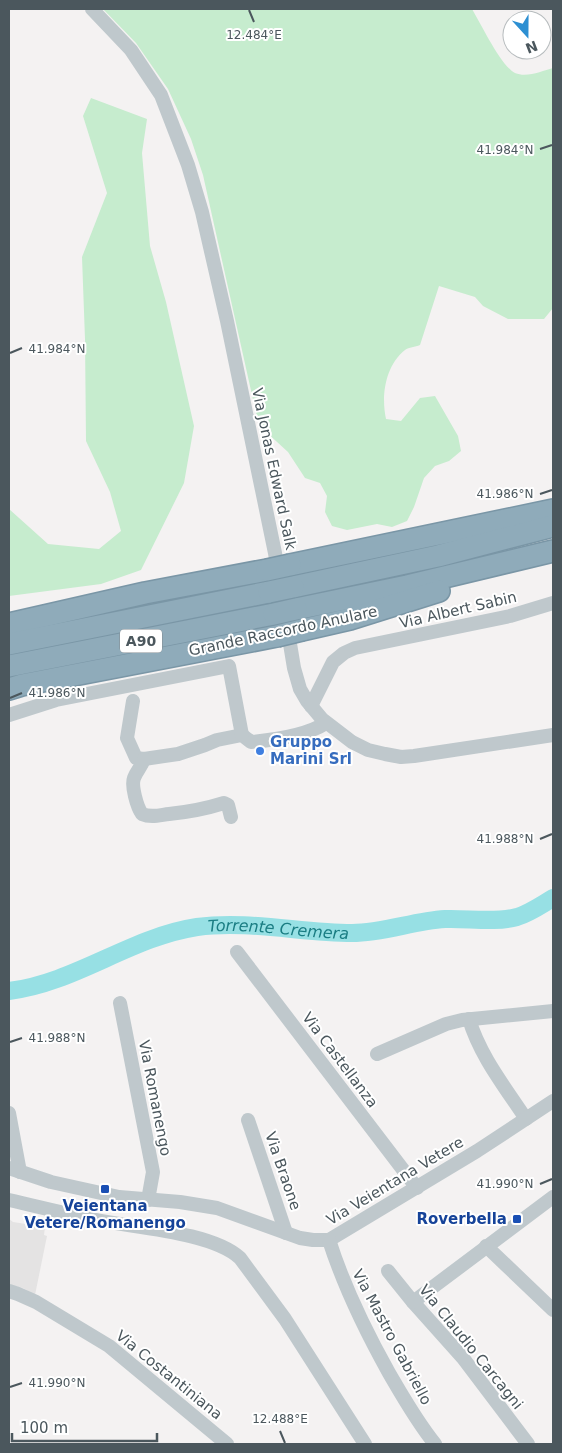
<svg xmlns="http://www.w3.org/2000/svg" width="562" height="1453" font-family="'DejaVu Sans',sans-serif">
<style>
.education{fill:#e4e3e3}
.green{fill:#c6ecce}
.lines{fill:none;stroke-linecap:round;stroke-linejoin:round}
.river{stroke:#97e0e4;stroke-width:18}
.highway-casing{stroke:#7a96a6;stroke-width:24}
.minor{stroke:#bfc8cc;stroke-width:14}
.highway{stroke:#8fabba;stroke-width:21}
.highway-bridge-casing{stroke:#7a96a6;stroke-width:24;stroke-linecap:butt}
.highway-bridge{stroke:#8fabba;stroke-width:21}
.ticks{fill:none;stroke:#4b575d;stroke-width:2}
.shop-dot{fill:#3f7fe0;stroke:#fff;stroke-width:2}
.transit-dot{fill:#1a4fb4;stroke:#fff;stroke-width:2}
.labels{text-anchor:middle;stroke-width:4;stroke-linejoin:round;paint-order:stroke}
.shield{fill:#fff;stroke:#81898e;stroke-width:1}
.shield-label{font-size:14px;font-weight:bold;fill:#4b575d}
.street-label{font-size:15px;fill:#4b575d;stroke:#fff}
.shop-label{font-size:15px;font-weight:bold;fill:#366cbe;stroke:#fff;text-anchor:start}
.transit-label{font-size:15px;font-weight:bold;fill:#164399;stroke:#fff}
.water-label{font-size:16px;font-style:italic;fill:#1a7d83;stroke:#fff}
.ticks-label{font-size:12px;text-anchor:middle;fill:#4b575d;stroke:#fff;stroke-width:4;stroke-linejoin:round;paint-order:stroke}
</style>
<rect width="100%" height="100%" fill="#f4f2f2"/>
<polygon class="education" points="9,1219 13,1222 45,1227 44,1235 47,1236 35,1295 23,1288 9,1285"/>
<g class="green">
<path d="M 103,9 L 472,9 C 481,24 501,66 515,73 C 527,78 542,71 553,68 L 553,308 L 544,319 L 508,319 L 483,306 L 475,297 L 439,286 L 420,345 C 415,347 409,347 405,350 C 385,366 381,396 386,419 L 401,421 L 420,398 L 435,396 L 458,436 L 461,451 L 449,461 L 435,466 L 424,478 L 414,507 L 407,521 L 392,527 L 377,524 L 347,530 L 332,526 L 325,512 L 327,496 L 320,483 L 305,478 L 288,452 L 265,431 L 256,413 L 203,175 L 191,139 L 168,89 L 136,43 Z"/>
<polygon points="91,98 147,119 142,153 150,246 166,302 194,426 184,483 141,570 101,584 9,596 9,509 48,544 99,549 121,531 110,492 86,441 85,339 82,257 107,193 83,116"/>
</g>
<g class="lines">
<path class="river" id="s1" d="M 9,991 C 75,983 131,937 197,927 C 248,920 301,933 352,933 C 384,933 413,921 445,919 C 467,918 495,923 517,917 C 530,913 541,905 553,898"/>
<g class="highway-casing">
<g id="highway">
<polyline points="290,565 553,510"/>
<polyline points="293,587 438,556 553,526"/>
<polyline points="296,609 407,586 553,551"/>
<polyline points="9,624 145,593 267,570"/>
<polyline points="302,630 350,619 439,591"/>
<polyline points="9,644 269,592"/>
<polyline points="9,666 274,614"/>
<polyline points="9,689 22,685 277,636"/>
</g>
</g>
<g class="minor">
<polyline points="92,9 131,50 161,95 188,165 202,212 227,321 275,553 294,668 300,689 307,701 322,719 352,742 368,750 385,754 401,757 414,756 553,735"/>
<path d="M 133,701 L 127,738 L 136,758 L 144,759 L 178,754 L 205,745 L 217,740 L 242,735 L 251,742 C 274,740 307,735 326,723"/>
<polyline points="311,706 333,662 344,653 355,648 510,616 553,603"/>
<polyline points="9,715 56,700 229,666 242,735"/>
<path d="M 144,759 C 141,768 137,770 134,778 C 131,786 137,807 142,814 C 151,818 160,815 169,814 C 189,812 205,809 224,803 L 228,805 L 231,817"/>
<polyline points="237,952 417,1188"/>
<polyline points="120,1003 153,1172 148,1200"/>
<path d="M 469,1019 C 480,1056 505,1087 526,1119"/>
<polyline points="377,1054 446,1024 462,1020 553,1011"/>
<polyline points="9,1113 20,1172"/>
<polyline points="248,1120 286,1233"/>
<polyline points="9,1168 51,1182 119,1197 180,1202 217,1208 300,1238 313,1240 329,1240 477,1151 553,1101"/>
<path d="M 9,1200 C 40,1207 71,1215 102,1221 C 140,1228 213,1233 240,1258 L 285,1319 L 365,1444"/>
<path d="M 329,1240 C 344,1287 365,1330 389,1373 C 403,1397 417,1422 435,1444"/>
<polyline points="486,1246 553,1310"/>
<polyline points="388,1271 413,1302 463,1358 528,1444"/>
<polyline points="9,1291 18,1294 36,1302 109,1346 227,1444"/>
<polyline points="413,1302 553,1197"/>
</g>
<use href="#highway" class="highway"/>
<g class="highway-bridge-casing">
<g id="highway-bridge">
<polyline points="267,570 290,565"/>
<polyline points="269,592 293,587"/>
<polyline points="274,614 296,609"/>
<polyline points="277,636 302,630"/>
</g>
</g>
<use href="#highway-bridge" class="highway-bridge"/>
</g>
<path class="ticks" d="M 249,10 L 254,22M 540,149 L 552,145M 10,353 L 22,348M 540,494 L 552,490M 10,698 L 22,693M 540,839 L 552,834M 10,1042 L 22,1038M 540,1184 L 552,1179M 10,1387 L 22,1383M 280,1431 L 285,1443"/>
<circle class="shop-dot" cx="260" cy="751" r="5"/>
<g class="transit-dot">
<rect x="100" y="1184" width="10" height="10" rx="2.5"/>
<rect x="512" y="1214" width="10" height="10" rx="2.5"/>
</g>
<g class="labels">
<rect class="shield" x="120" y="629.5" width="42" height="23" rx="4"/>
<g class="shield-label">
<text x="141" y="646">A90</text>
</g>
<g class="street-label">
<text transform="translate(274 469) rotate(78)" y="5">Via Jonas Edward Salk</text>
<text transform="translate(458 610) rotate(-13)" y="5">Via Albert Sabin</text>
<text transform="translate(283 631) rotate(-12)" y="5">Grande Raccordo Anulare</text>
<text transform="translate(340 1060) rotate(53)" y="5">Via Castellanza</text>
<text transform="translate(155 1098) rotate(79)" y="5">Via Romanengo</text>
<text transform="translate(283 1171) rotate(71)" y="5">Via Braone</text>
<text transform="translate(395 1181) rotate(-31)" y="5">Via Veientana Vetere</text>
<text transform="translate(392 1337) rotate(62)" y="5">Via Mastro Gabriello</text>
<text transform="translate(471 1347) rotate(51)" y="5">Via Claudio Carcagni</text>
<text transform="translate(169 1375) rotate(39)" y="5">Via Costantiniana</text>
</g>
<g class="shop-label">
<text x="270" y="747">Gruppo<tspan x="270" dy="17">Marini Srl</tspan></text>
</g>
<g class="transit-label">
<text x="105" y="1211">Veientana<tspan x="105" dy="17">Vetere/Romanengo</tspan></text>
<text x="507" y="1224" text-anchor="end">Roverbella</text>
</g>
<g class="water-label">
<text dy="6" stroke="none"><textPath href="#s1" startOffset="281">Torrente Cremera</textPath></text>
</g>
</g>
<g class="ticks-label">
<text x="254" y="39">12.484°E</text>
<text x="505" y="154">41.984°N</text>
<text x="57" y="353">41.984°N</text>
<text x="505" y="498">41.986°N</text>
<text x="57" y="697">41.986°N</text>
<text x="505" y="843">41.988°N</text>
<text x="57" y="1042">41.988°N</text>
<text x="505" y="1188">41.990°N</text>
<text x="57" y="1387">41.990°N</text>
<text x="280" y="1423">12.488°E</text>
</g>
<rect width="562" height="1453" fill="none" stroke="#4b575d" stroke-width="20"/>
<g transform="translate(527 35) rotate(159)"><circle r="24" fill="#ffffff" stroke="#b7bcbe"/>
<path d="M0-4L9 19L0 12L-9 19Z" fill="#2d8fd2"/>
<text y="-8" font-size="14" font-weight="bold" text-anchor="middle" fill="#4b575d">N</text>
</g>
<path d="M12 1433v8h145v-8" fill="none" stroke="#4b575d" stroke-width="2.5"/>
<text x="20" y="1433" font-size="15" fill="#4b575d" stroke="#ffffff" stroke-width="4" paint-order="stroke">100 m</text>
</svg>
